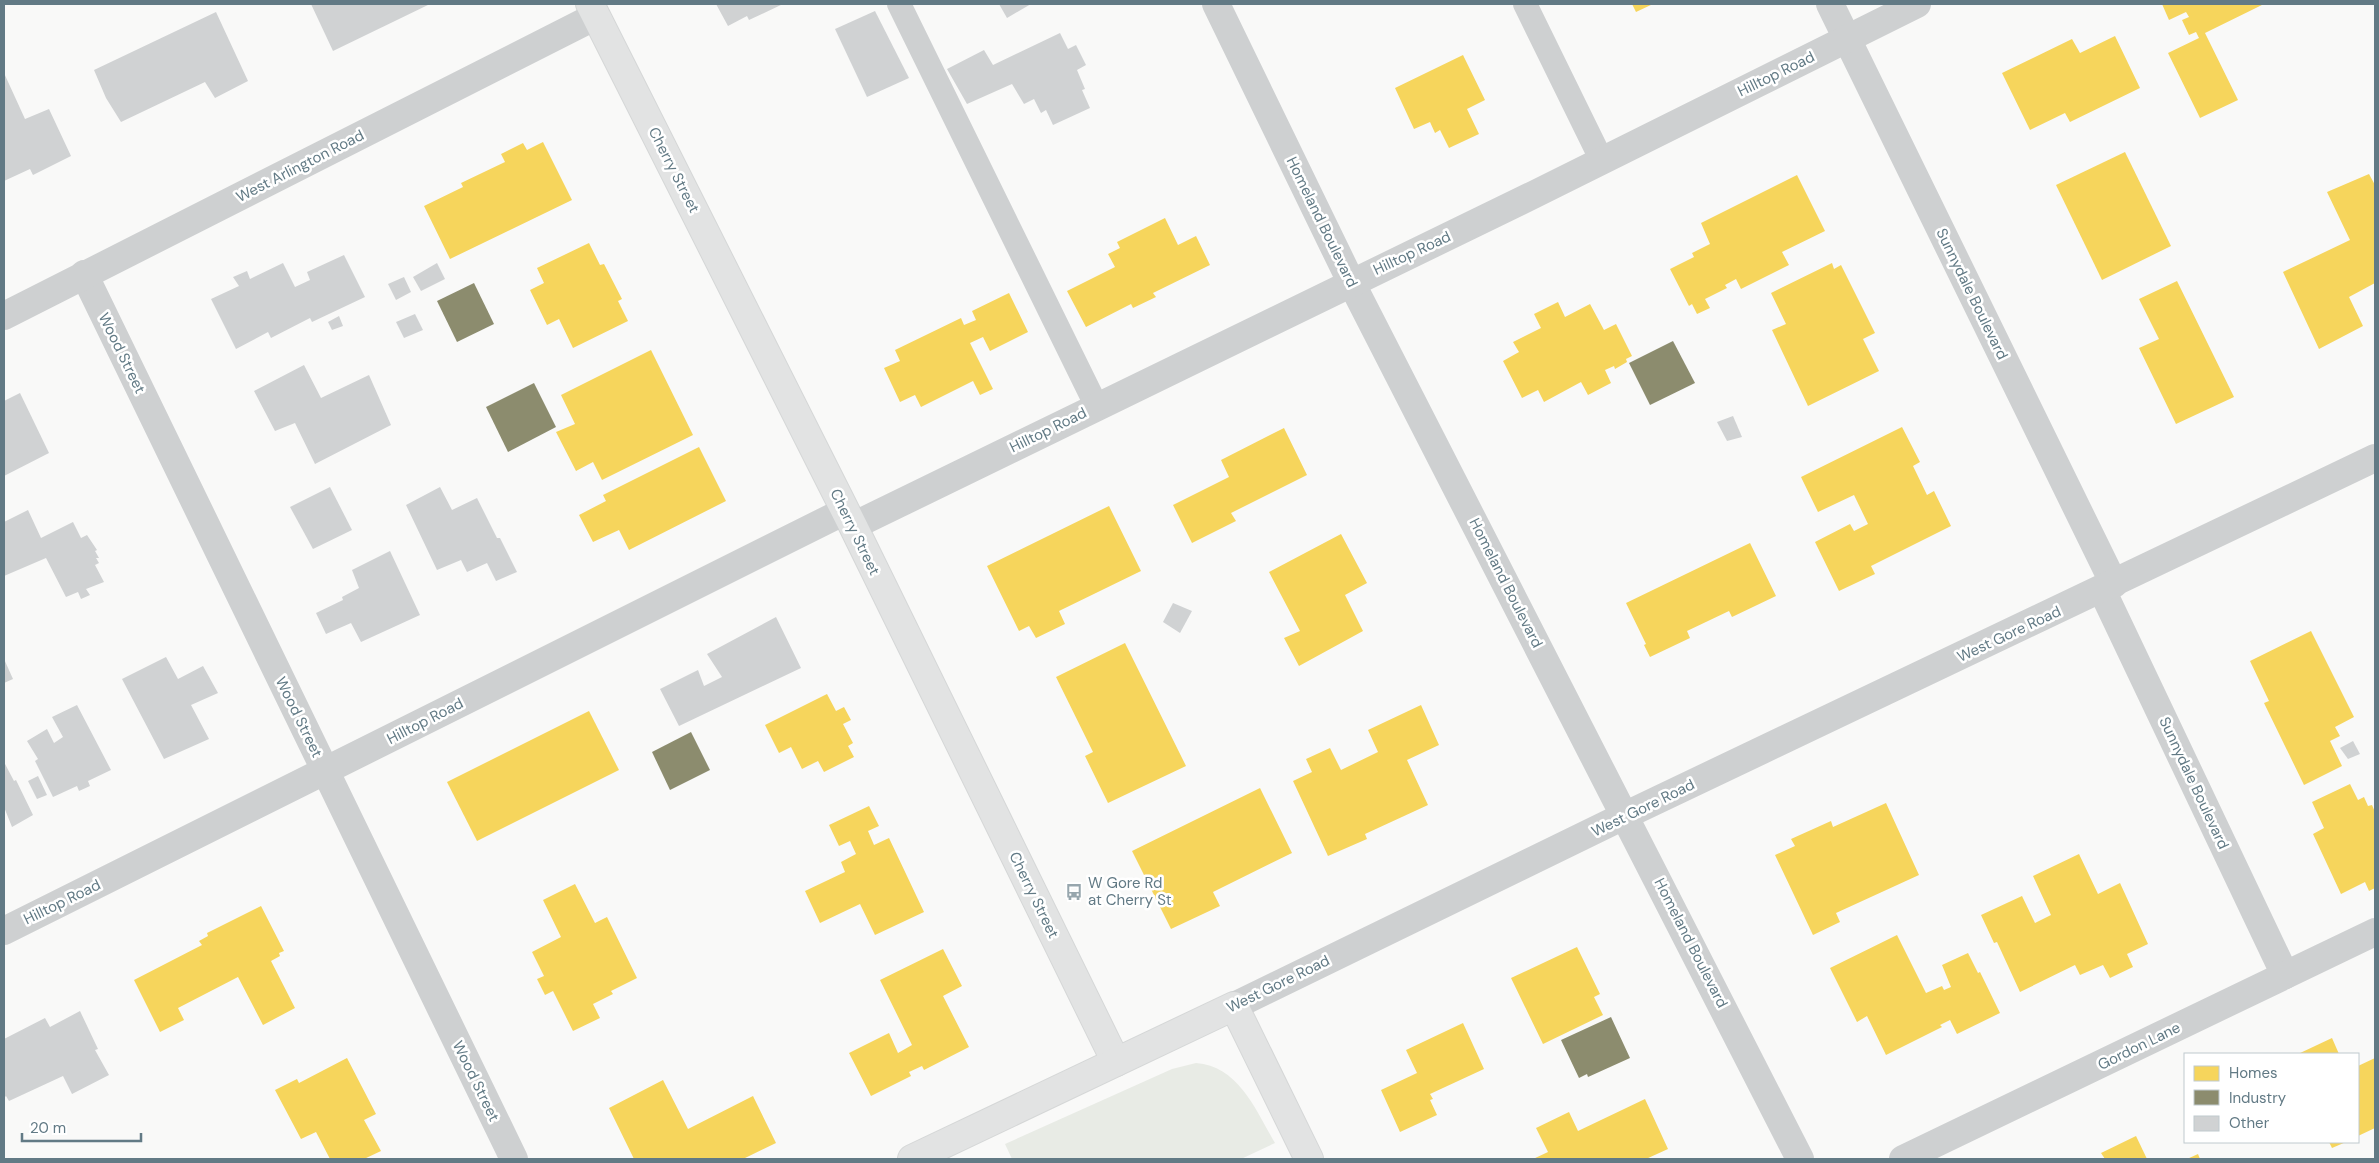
<svg xmlns="http://www.w3.org/2000/svg" width="2379" height="1163" font-family="'DM Sans',sans-serif">
<style>
.green{fill:#e8ebe5}
.homes{fill:#f6d55c}
.industry{fill:#8c8c6e}
.building{fill:#d0d2d3}
.lines{fill:none;stroke-linecap:round;stroke-linejoin:round}
.secondary-casing{stroke:#d5d7d7;stroke-width:30}
.lane{stroke:#ced0d1;stroke-width:24}
.street{stroke:#ced0d1;stroke-width:28}
.secondary{stroke:#e2e3e3;stroke-width:28}
.labels{text-anchor:middle;stroke-width:5;stroke-linejoin:round;paint-order:stroke}
.street-label{font-size:15px;fill:#627a85;stroke:#fff}
.poi-label{font-size:15px;fill:#627a85;stroke:#fff;text-anchor:start}
</style>
<rect width="100%" height="100%" fill="#f9f9f8"/>
<path class="green" d="M 1196,1063 C 1239,1066 1256,1111 1275,1143 L 1241,1159 L 1012,1159 L 1005,1144 L 1172,1069 Z"/>
<g class="homes">
<polygon points="1632,4 1653,4 1636,12"/>
<polygon points="2162,4 2264,4 2205,33 2238,100 2200,118 2168,53 2199,38 2196,32 2189,35 2182,20 2189,17 2186,12 2169,20"/>
<polygon points="2115,36 2140,88 2070,122 2065,113 2030,130 2002,73 2072,39 2080,53"/>
<polygon points="1463,55 1485,100 1467,109 1479,134 1449,148 1440,130 1435,133 1430,122 1414,129 1395,88"/>
<polygon points="543,142 572,200 450,259 424,206 463,187 461,183 505,162 501,154 523,143 527,150"/>
<polygon points="2125,152 2171,246 2102,280 2056,185"/>
<polygon points="2369,174 2375,185 2375,283 2349,297 2363,326 2319,349 2283,272 2350,240 2327,192"/>
<polygon points="1797,175 1825,231 1782,252 1789,265 1741,289 1736,279 1725,285 1727,288 1705,299 1710,308 1697,314 1692,304 1689,306 1670,269 1694,257 1692,253 1710,244 1701,223"/>
<polygon points="1165,218 1178,245 1196,236 1210,265 1153,293 1156,297 1133,308 1131,304 1086,327 1067,291 1115,267 1108,254 1120,248 1117,242"/>
<polygon points="589,243 600,265 604,264 622,299 618,301 628,321 573,348 559,319 547,325 530,290 544,283 537,268"/>
<polygon points="1832,263 1834,269 1841,265 1875,333 1863,339 1879,371 1808,406 1772,330 1786,324 1771,293"/>
<polygon points="2177,281 2234,397 2176,424 2139,348 2159,339 2139,299"/>
<polygon points="1009,293 1028,332 990,351 983,337 970,343 993,389 980,395 973,381 921,407 915,395 900,402 884,368 900,361 895,350 961,318 964,325 976,320 972,311"/>
<polygon points="1558,302 1565,317 1590,304 1604,330 1616,324 1632,356 1626,359 1627,362 1615,369 1614,366 1605,370 1611,383 1588,395 1581,382 1544,402 1538,390 1522,398 1503,361 1519,352 1513,342 1541,328 1534,314"/>
<polygon points="651,350 693,435 602,480 593,462 576,471 556,432 575,424 561,395"/>
<polygon points="1902,427 1920,462 1913,466 1927,495 1934,491 1951,526 1871,566 1875,574 1839,591 1815,542 1850,524 1854,531 1868,524 1854,495 1818,512 1801,477"/>
<polygon points="1284,428 1307,475 1231,513 1236,521 1192,543 1173,505 1229,477 1221,460"/>
<polygon points="699,447 726,501 629,550 619,530 593,542 579,515 606,501 603,495"/>
<polygon points="1109,506 1141,571 1059,611 1065,624 1036,638 1029,626 1019,631 987,566"/>
<polygon points="1341,534 1367,583 1345,595 1363,631 1299,666 1284,638 1300,631 1269,572"/>
<polygon points="1750,543 1776,596 1732,617 1729,611 1687,631 1690,638 1650,657 1644,645 1646,644 1626,603"/>
<polygon points="2311,631 2354,717 2335,727 2340,736 2330,741 2342,766 2304,785 2264,703 2269,701 2250,661"/>
<polygon points="1125,643 1186,766 1108,803 1085,756 1093,752 1056,677"/>
<polygon points="827,694 836,711 844,707 851,720 843,724 853,743 848,746 854,757 824,772 818,761 802,769 791,747 779,753 765,725"/>
<polygon points="1421,705 1439,745 1407,760 1428,805 1365,834 1367,839 1328,856 1293,781 1312,772 1306,759 1330,748 1341,770 1378,752 1368,730"/>
<polygon points="589,711 619,770 477,841 447,782"/>
<polygon points="2350,784 2358,800 2364,797 2368,806 2372,805 2375,812 2375,888 2369,891 2365,882 2341,894 2313,834 2324,828 2312,802"/>
<polygon points="1260,788 1292,853 1213,892 1220,906 1171,929 1132,851"/>
<polygon points="1886,803 1919,875 1836,913 1840,922 1813,935 1775,855 1795,846 1791,839 1831,821 1833,827"/>
<polygon points="869,806 879,826 868,831 874,845 889,838 924,912 875,935 860,904 820,923 805,891 845,872 841,862 856,854 850,841 839,846 829,825"/>
<polygon points="2079,854 2098,894 2120,883 2148,944 2127,954 2133,967 2110,978 2103,965 2080,975 2075,965 2020,992 1997,942 1994,943 1981,915 2022,896 2035,923 2051,915 2033,876"/>
<polygon points="575,884 595,923 607,917 637,978 611,991 613,994 593,1004 600,1018 573,1031 553,991 545,995 537,979 544,976 532,952 561,937 543,900"/>
<polygon points="261,906 284,951 279,953 280,956 271,961 295,1008 263,1025 238,977 178,1008 184,1020 160,1032 134,980 202,945 199,941 208,936 207,933"/>
<polygon points="1897,935 1926,993 1942,986 1944,990 1951,987 1942,965 1968,953 1978,973 1980,972 2000,1013 1957,1034 1950,1020 1940,1025 1942,1027 1886,1055 1867,1016 1857,1022 1830,968"/>
<polygon points="1577,947 1600,994 1594,997 1603,1015 1543,1044 1511,978"/>
<polygon points="943,949 962,986 943,996 969,1047 924,1070 922,1066 909,1072 911,1076 871,1096 849,1053 889,1033 898,1053 912,1045 880,980"/>
<polygon points="1463,1023 1484,1069 1430,1094 1433,1099 1430,1100 1437,1115 1400,1132 1381,1090 1417,1073 1406,1050"/>
<polygon points="2332,1038 2339,1054 2298,1054"/>
<polygon points="347,1058 376,1114 364,1120 381,1151 364,1159 330,1159 316,1132 301,1139 275,1090 297,1079 299,1083"/>
<polygon points="2375,1058 2375,1128 2358,1136 2358,1066"/>
<polygon points="663,1080 688,1129 753,1096 776,1143 743,1159 634,1159 609,1108"/>
<polygon points="1645,1099 1668,1149 1646,1159 1533,1159 1548,1152 1536,1128 1569,1112 1578,1131"/>
<polygon points="2136,1136 2147,1159 2105,1159 2101,1153"/>
<polygon points="2329,1142 2346,1142 2332,1148"/>
<polygon points="2198,1154 2200,1159 2187,1159"/>
</g>
<g class="industry">
<polygon points="474,283 494,324 457,342 437,301"/>
<polygon points="1673,341 1695,383 1650,405 1629,363"/>
<polygon points="534,383 556,427 508,452 486,407"/>
<polygon points="691,732 710,770 670,790 652,752"/>
<polygon points="1611,1017 1630,1058 1588,1077 1587,1074 1579,1078 1561,1040"/>
</g>
<g class="building">
<polygon points="311,4 430,4 333,51"/>
<polygon points="716,4 783,4 749,20 747,16 728,26"/>
<polygon points="999,4 1031,4 1007,18"/>
<polygon points="875,11 909,78 867,97 835,29"/>
<polygon points="216,12 248,81 215,98 205,82 121,122 106,98 94,70"/>
<polygon points="1060,33 1068,49 1076,45 1086,65 1077,70 1085,89 1082,90 1090,108 1053,125 1046,110 1041,113 1034,99 1024,104 1012,84 967,104 947,69 984,50 993,65"/>
<polygon points="4,73 25,119 49,109 71,156 33,175 30,169 4,181"/>
<polygon points="344,255 365,297 312,322 310,318 271,338 268,332 236,349 211,299 239,286 233,277 247,271 250,279 283,263 295,287 310,280 307,272"/>
<polygon points="437,263 445,279 421,291 413,277"/>
<polygon points="404,277 411,292 396,300 388,284"/>
<polygon points="415,314 423,330 404,338 396,322"/>
<polygon points="339,316 343,326 332,330 328,322"/>
<polygon points="304,365 321,398 369,375 391,425 315,464 295,423 275,431 254,391"/>
<polygon points="20,393 49,453 4,476 4,401"/>
<polygon points="1733,416 1742,437 1727,441 1717,422"/>
<polygon points="330,487 352,530 313,549 290,507"/>
<polygon points="440,487 452,510 477,498 497,538 500,538 517,572 496,581 487,563 467,572 461,560 437,570 406,505"/>
<polygon points="28,510 41,538 73,522 81,538 87,535 97,550 95,551 99,558 96,558 99,563 95,565 104,582 86,589 90,595 81,599 78,592 66,597 46,558 4,576 4,522"/>
<polygon points="390,551 420,615 361,642 351,623 326,634 316,613 343,600 342,597 359,588 352,570"/>
<polygon points="1173,603 1192,611 1180,633 1163,622"/>
<polygon points="776,617 801,668 679,726 660,689 698,670 704,686 722,677 707,654"/>
<polygon points="166,657 178,679 203,666 218,693 191,705 209,739 164,759 122,679"/>
<polygon points="4,659 13,679 4,683"/>
<polygon points="77,705 111,770 88,781 90,786 79,791 77,786 53,797 35,761 38,759 27,741 47,729 54,743 63,737 52,717"/>
<polygon points="2353,741 2360,754 2348,759 2340,748"/>
<polygon points="4,762 14,781 16,780 33,815 12,827 4,807"/>
<polygon points="38,776 47,795 37,799 28,781"/>
<polygon points="80,1011 98,1049 95,1050 109,1075 72,1094 63,1076 9,1101 6,1096 4,1098 4,1039 45,1018 50,1027"/>
</g>
<g class="lines">
<g class="secondary-casing">
<g id="secondary">
<polyline points="590,4 853,526 1116,1062"/>
<polyline points="912,1159 1234,1006 1309,1159"/>
</g>
</g>
<g class="lane">
<polyline points="899,4 1097,407"/>
<polyline points="1525,4 1602,161"/>
</g>
<g class="street">
<polyline points="1216,4 1351,282 1800,1159"/>
<polyline points="1830,4 2114,584"/>
<polyline points="84,274 514,1159"/>
<polyline points="4,316 596,16"/>
<polyline points="853,526 1533,195 1917,4"/>
<polyline points="2102,590 2285,975"/>
<polyline points="4,931 845,511"/>
<polyline points="1234,1006 1626,815 2375,458"/>
<polyline points="1903,1159 2375,932"/>
</g>
<use href="#secondary" class="secondary"/>
</g>
<defs>
<g id="bus-bare" transform="scale(1.35)"><path d="M-5-6H5V4H4V6H2V4H-2V6H-4V4H-5ZM-3.5-4V0h7V-4ZM-3.5 1.2v1.5H-2V1.2ZM2 1.2v1.5H3.5V1.2Z" fill="#97a6ad" stroke="#fff" stroke-width="2.5" paint-order="stroke"/></g>
</defs>
<g fill-rule="evenodd">
<use href="#bus-bare" x="1074" y="892"/>
</g>
<g class="labels">
<g class="street-label">
<text transform="translate(1776 74) rotate(-26)" y="5">Hilltop Road</text>
<text transform="translate(300 166) rotate(-27)" y="5">West Arlington Road</text>
<text transform="translate(674 170) rotate(63)" y="5">Cherry Street</text>
<text transform="translate(1322 222) rotate(64)" y="5">Homeland Boulevard</text>
<text transform="translate(1412 253) rotate(-25)" y="5">Hilltop Road</text>
<text transform="translate(1972 294) rotate(64)" y="5">Sunnydale Boulevard</text>
<text transform="translate(122 353) rotate(64)" y="5">Wood Street</text>
<text transform="translate(1048 430) rotate(-26)" y="5">Hilltop Road</text>
<text transform="translate(855 532) rotate(64)" y="5">Cherry Street</text>
<text transform="translate(1506 583) rotate(63)" y="5">Homeland Boulevard</text>
<text transform="translate(2009 634) rotate(-25)" y="5">West Gore Road</text>
<text transform="translate(299 717) rotate(64)" y="5">Wood Street</text>
<text transform="translate(425 721) rotate(-27)" y="5">Hilltop Road</text>
<text transform="translate(2194 783) rotate(65)" y="5">Sunnydale Boulevard</text>
<text transform="translate(1643 808) rotate(-26)" y="5">West Gore Road</text>
<text transform="translate(1034 895) rotate(64)" y="5">Cherry Street</text>
<text transform="translate(62 902) rotate(-26)" y="5">Hilltop Road</text>
<text transform="translate(1691 943) rotate(63)" y="5">Homeland Boulevard</text>
<text transform="translate(1278 984) rotate(-26)" y="5">West Gore Road</text>
<text transform="translate(2139 1046) rotate(-26)" y="5">Gordon Lane</text>
<text transform="translate(476 1081) rotate(64)" y="5">Wood Street</text>
</g>
<g class="poi-label">
<text x="1088" y="888">W Gore Rd<tspan x="1088" dy="17">at Cherry St</tspan></text>
</g>
</g>
<rect width="2379" height="1163" fill="none" stroke="#627a85" stroke-width="10"/>
<rect x="2184" y="1053" width="175" height="90" fill="#ffffff" stroke="#c0cace"/>
<rect x="2194" y="1066" width="25" height="15" fill="#f6d55c" stroke="#c0cace"/>
<text x="2229" y="1078" font-size="15" fill="#627a85">Homes</text>
<rect x="2194" y="1090" width="25" height="15" fill="#8c8c6e" stroke="#c0cace"/>
<text x="2229" y="1103" font-size="15" fill="#627a85">Industry</text>
<rect x="2194" y="1116" width="25" height="15" fill="#d0d2d3" stroke="#c0cace"/>
<text x="2229" y="1128" font-size="15" fill="#627a85">Other</text>
<path d="M22 1133v8h119v-8" fill="none" stroke="#627a85" stroke-width="2.5"/>
<text x="30" y="1133" font-size="15" fill="#627a85" stroke="#ffffff" stroke-width="4" paint-order="stroke">20 m</text>
</svg>
